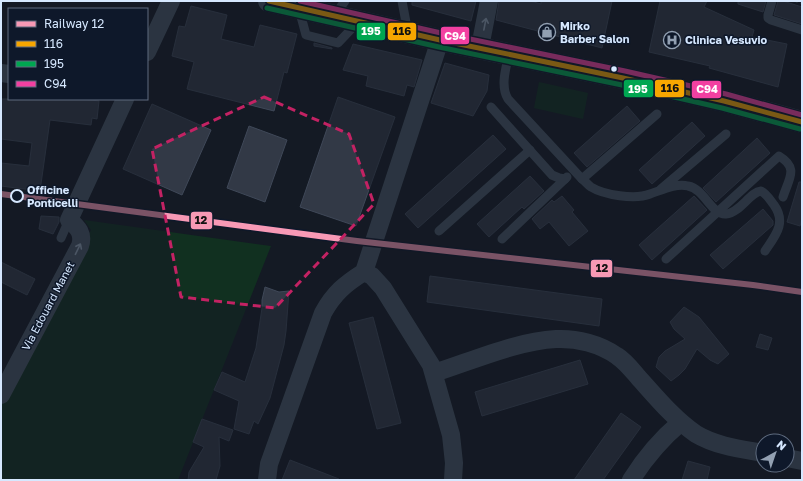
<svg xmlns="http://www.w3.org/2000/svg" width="803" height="481" font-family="'Golos Text',sans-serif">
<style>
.green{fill:#113020}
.building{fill:#323946;stroke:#3f4858}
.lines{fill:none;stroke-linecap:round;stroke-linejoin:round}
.path{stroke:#445f5d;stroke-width:2.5;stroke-dasharray:2 3;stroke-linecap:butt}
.service{stroke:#485665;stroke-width:9}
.minor{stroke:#485665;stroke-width:18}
.tertiary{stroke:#485665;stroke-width:22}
.bus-1-casing{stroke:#0e182a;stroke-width:8}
.bus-2-casing{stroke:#0e182a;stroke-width:8}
.bus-3-casing{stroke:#0e182a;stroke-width:8}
.bus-1{stroke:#f7a600;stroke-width:5}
.bus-2{stroke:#00a651;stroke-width:5}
.bus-3{stroke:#f240a1;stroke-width:5}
.rail-1-casing{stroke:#0e182a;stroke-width:9}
.rail-1{stroke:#f799b5;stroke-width:6}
.oneway{stroke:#8f9fb2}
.marked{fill:none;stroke:#c32263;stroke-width:3;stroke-dasharray:8 5;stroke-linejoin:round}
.bus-dot{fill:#d6e8ff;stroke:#0e182a;stroke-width:1.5}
.stop-dot{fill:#0e182a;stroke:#d6e8ff;stroke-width:2}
.labels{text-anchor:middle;stroke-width:3;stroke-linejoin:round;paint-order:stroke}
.poi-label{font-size:11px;font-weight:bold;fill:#d6e8ff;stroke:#0e182a;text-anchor:start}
.stop-label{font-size:11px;font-weight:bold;fill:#d6e8ff;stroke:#0e182a;text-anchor:start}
.street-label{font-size:11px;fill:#d6e8ff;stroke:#0e182a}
.line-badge{stroke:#0e182a;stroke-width:1.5}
.badge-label{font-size:11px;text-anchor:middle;font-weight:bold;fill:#fff}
.pale-badge-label{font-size:11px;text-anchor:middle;font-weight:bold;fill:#111}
</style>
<rect width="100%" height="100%" fill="#141a24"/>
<g class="green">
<polygon points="539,82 588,93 583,119 534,108"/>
<polygon points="84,220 271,246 178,480 1,480 1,405 91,230"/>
</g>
<g class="building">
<polygon points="412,1 476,1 471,21 412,5"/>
<polygon points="499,1 530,1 541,4 541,1 612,1 602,48 496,20"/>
<polygon points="660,1 707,1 704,7 754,30 752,37 787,44 778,87 709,68 710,66 649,52"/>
<polygon points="738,1 766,1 763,12 738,4"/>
<polygon points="778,1 783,1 802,7 802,24 774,15"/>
<polygon points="191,6 227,15 221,39 254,47 260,25 297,34 287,73 284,72 274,111 187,89 194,62 172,56 179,26 185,27"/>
<polygon points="314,43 332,48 332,49 314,46"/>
<polygon points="353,44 422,60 414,87 407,85 404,96 366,86 368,76 343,70"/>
<polygon points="445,63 489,75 487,91 473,116 431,103"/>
<polygon points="338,97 395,117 356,226 300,207"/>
<polygon points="1,99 83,99 99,101 97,119 92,118 91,125 50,120 40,191 1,186 1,163 29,166 32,143 1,139"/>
<polygon points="152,104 211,130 182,195 123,169"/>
<polygon points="627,106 640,121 587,167 574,153"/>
<polygon points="692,122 705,136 652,184 639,170"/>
<polygon points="249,126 287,140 265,202 227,188"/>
<polygon points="493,135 506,149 418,228 405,214"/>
<polygon points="757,138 770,153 716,202 703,188"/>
<polygon points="530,176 544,191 524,209 522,207 489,237 477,224"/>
<polygon points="799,182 802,182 802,219 800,226 787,222"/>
<polygon points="562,196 574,210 572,212 588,231 569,246 549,222 540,229 532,219 552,200 554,202"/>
<polygon points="694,196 707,210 652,260 639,245"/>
<polygon points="763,209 773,221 773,225 723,269 710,255"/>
<polygon points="41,216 59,217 59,222 53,234 39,229"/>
<polygon points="1,262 35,279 27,295 1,282"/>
<polygon points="430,276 602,299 599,326 427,302"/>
<polygon points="265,287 279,292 289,291 286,331 284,345 270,398 258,424 254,421 249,434 234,429 239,401 214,390 222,372 245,382 256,348 262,308 262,300"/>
<polygon points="684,307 699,317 729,354 718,364 710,360 697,349 685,369 679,375 671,381 656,367 659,357 665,351 685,339 674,329 670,322"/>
<polygon points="373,317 401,423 377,429 349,323"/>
<polygon points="760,334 772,338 768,350 756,347"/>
<polygon points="580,360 588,384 482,416 475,392"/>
<polygon points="621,413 641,427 603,480 574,480"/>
<polygon points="202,419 233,430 229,441 219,437 220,466 216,480 188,480 189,472 204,447 193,442"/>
<polygon points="290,460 339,479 338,480 282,480"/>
<polygon points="688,461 710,467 707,480 682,480"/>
</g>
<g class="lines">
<polyline class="path" points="796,1 802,3"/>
<g class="service">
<polyline points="402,1 408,33"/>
<polyline points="772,1 768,15 768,18 771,20 802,30"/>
<polyline points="299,9 306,35 338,43 358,22"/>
<polyline points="334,16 345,1"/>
<path d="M 509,54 C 506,68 500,86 508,99 L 582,179 C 585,181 588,185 591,187 C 604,195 635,200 650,194 C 662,190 676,183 688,186 C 705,189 711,215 726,214 C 740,213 750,192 761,191 C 767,194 770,200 774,205 C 787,223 775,236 765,251"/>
<polyline points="491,107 552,175 559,178 565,179"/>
<polyline points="582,179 657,114"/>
<polyline points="661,189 726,134"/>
<polyline points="439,231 530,150"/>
<polyline points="61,238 69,220"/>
<polyline points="502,239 567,177"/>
<path d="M 666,259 L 779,156 C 799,168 789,178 783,197"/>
</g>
<g class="minor">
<polyline points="480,47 489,1"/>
<polyline points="147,52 171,1"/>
<polyline points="1,73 9,74"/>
<polyline points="364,272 372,276 383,288 431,365 451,435 454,463 453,480"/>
<path d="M 434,373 C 472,361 517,341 556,339 C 577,338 600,344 617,356 C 625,361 632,370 638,377 C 656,397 674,419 696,434 C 716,446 741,449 763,453"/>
<path d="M 1,395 L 80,246 C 84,234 78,227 69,220 L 125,99"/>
<polyline points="787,458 802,461"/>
<path d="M 267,480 L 269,464 L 323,313 C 334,293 345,284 364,272 L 440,40"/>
<path d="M 631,480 C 645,458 661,439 680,423"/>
</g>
<polyline class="tertiary" points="269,1 440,40 623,78 724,101 802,122"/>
<g class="bus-1-casing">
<polyline id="bus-1" points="269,1 440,40 623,78 724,101 802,122"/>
</g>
<g class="bus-2-casing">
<polyline id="bus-2" points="267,8 439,47 622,85 722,108 800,129"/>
</g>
<g class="bus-3-casing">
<polyline id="bus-3" points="300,1 441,33 625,71 726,94 802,115"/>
</g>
<use href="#bus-1" class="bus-1"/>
<use href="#bus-2" class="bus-2"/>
<use href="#bus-3" class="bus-3"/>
<g class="rail-1-casing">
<polyline id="rail-1" points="1,194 357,241 753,285 802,292"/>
</g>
<use href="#rail-1" class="rail-1"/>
</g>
<defs><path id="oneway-shaft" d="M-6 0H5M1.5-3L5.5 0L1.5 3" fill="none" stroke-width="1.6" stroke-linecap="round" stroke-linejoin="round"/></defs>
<g class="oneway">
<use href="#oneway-shaft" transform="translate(485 24) rotate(-79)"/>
<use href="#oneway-shaft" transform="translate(78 249) rotate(-64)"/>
</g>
<path d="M0 0H803V481H0ZM 264,97 L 349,134 L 374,204 L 275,308 L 181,297 L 152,149 Z" fill="#141a24" fill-opacity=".55" fill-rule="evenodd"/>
<path class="marked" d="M 264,97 L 349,134 L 374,204 L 275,308 L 181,297 L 152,149 Z"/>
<defs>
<g id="shop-ring" transform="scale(0.9)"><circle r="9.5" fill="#0e182a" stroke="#92a0b2" stroke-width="1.5"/><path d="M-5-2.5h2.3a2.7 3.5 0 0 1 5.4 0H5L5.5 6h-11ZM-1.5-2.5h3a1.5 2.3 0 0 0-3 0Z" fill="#92a0b2"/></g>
<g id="hospital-ring" transform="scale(0.9)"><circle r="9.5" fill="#0e182a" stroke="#92a0b2" stroke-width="1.5"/><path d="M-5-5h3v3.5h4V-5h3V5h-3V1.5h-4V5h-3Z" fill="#92a0b2"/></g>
</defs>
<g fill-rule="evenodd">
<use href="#shop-ring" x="547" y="32"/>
<use href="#hospital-ring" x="672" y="40"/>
</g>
<circle class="bus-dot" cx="614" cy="69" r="3.5"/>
<circle class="stop-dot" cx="17" cy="196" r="6"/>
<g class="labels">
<g class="poi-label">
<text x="560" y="30">Mirko<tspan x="560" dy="13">Barber Salon</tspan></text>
<text x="685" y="44">Clinica Vesuvio</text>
</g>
<g class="stop-label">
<text x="27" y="194">Officine<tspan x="27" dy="13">Ponticelli</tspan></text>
</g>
<g class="street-label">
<text transform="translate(48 306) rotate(-62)" y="4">Via Edouard Manet</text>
</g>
</g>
<g class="line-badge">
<rect x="387" y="22" width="30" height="19" rx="4" fill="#f7a600"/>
<rect x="356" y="22" width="30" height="19" rx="4" fill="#00a651"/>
<rect x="440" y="26" width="30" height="19" rx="4" fill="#f240a1"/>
<rect x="654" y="79" width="31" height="19" rx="4" fill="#f7a600"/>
<rect x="623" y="79" width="31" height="19" rx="4" fill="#00a651"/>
<rect x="691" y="80" width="31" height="19" rx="4" fill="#f240a1"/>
<rect x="190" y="211" width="23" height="19" rx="4" fill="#f799b5"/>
<rect x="590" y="259" width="23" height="19" rx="4" fill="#f799b5"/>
</g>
<g class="badge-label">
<text x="371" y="35">195</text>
<text x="455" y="40">C94</text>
<text x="638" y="93">195</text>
<text x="707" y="93">C94</text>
</g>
<g class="pale-badge-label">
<text x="402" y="35">116</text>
<text x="670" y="92">116</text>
<text x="201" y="224">12</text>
<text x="602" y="272">12</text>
</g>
<rect width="803" height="481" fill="none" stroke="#d6e8ff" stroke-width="4"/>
<rect x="8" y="8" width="140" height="92" fill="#0e182a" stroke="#5e6b7f"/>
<rect x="16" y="21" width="20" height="6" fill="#f799b5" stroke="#5e6b7f"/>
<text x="44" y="28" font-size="12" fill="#d6e8ff">Railway 12</text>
<rect x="16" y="41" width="20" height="6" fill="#f7a600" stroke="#5e6b7f"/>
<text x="44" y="48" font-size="12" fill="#d6e8ff">116</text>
<rect x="16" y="61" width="20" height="6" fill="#00a651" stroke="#5e6b7f"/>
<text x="44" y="68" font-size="12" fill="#d6e8ff">195</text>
<rect x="16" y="81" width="20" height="6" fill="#f240a1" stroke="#5e6b7f"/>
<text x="44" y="88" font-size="12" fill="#d6e8ff">C94</text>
<g transform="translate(775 453) rotate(40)"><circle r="19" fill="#0e182a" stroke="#5e6b7f"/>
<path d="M0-3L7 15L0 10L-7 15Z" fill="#92a0b2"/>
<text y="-6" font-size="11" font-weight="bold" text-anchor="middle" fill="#d6e8ff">N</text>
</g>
</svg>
